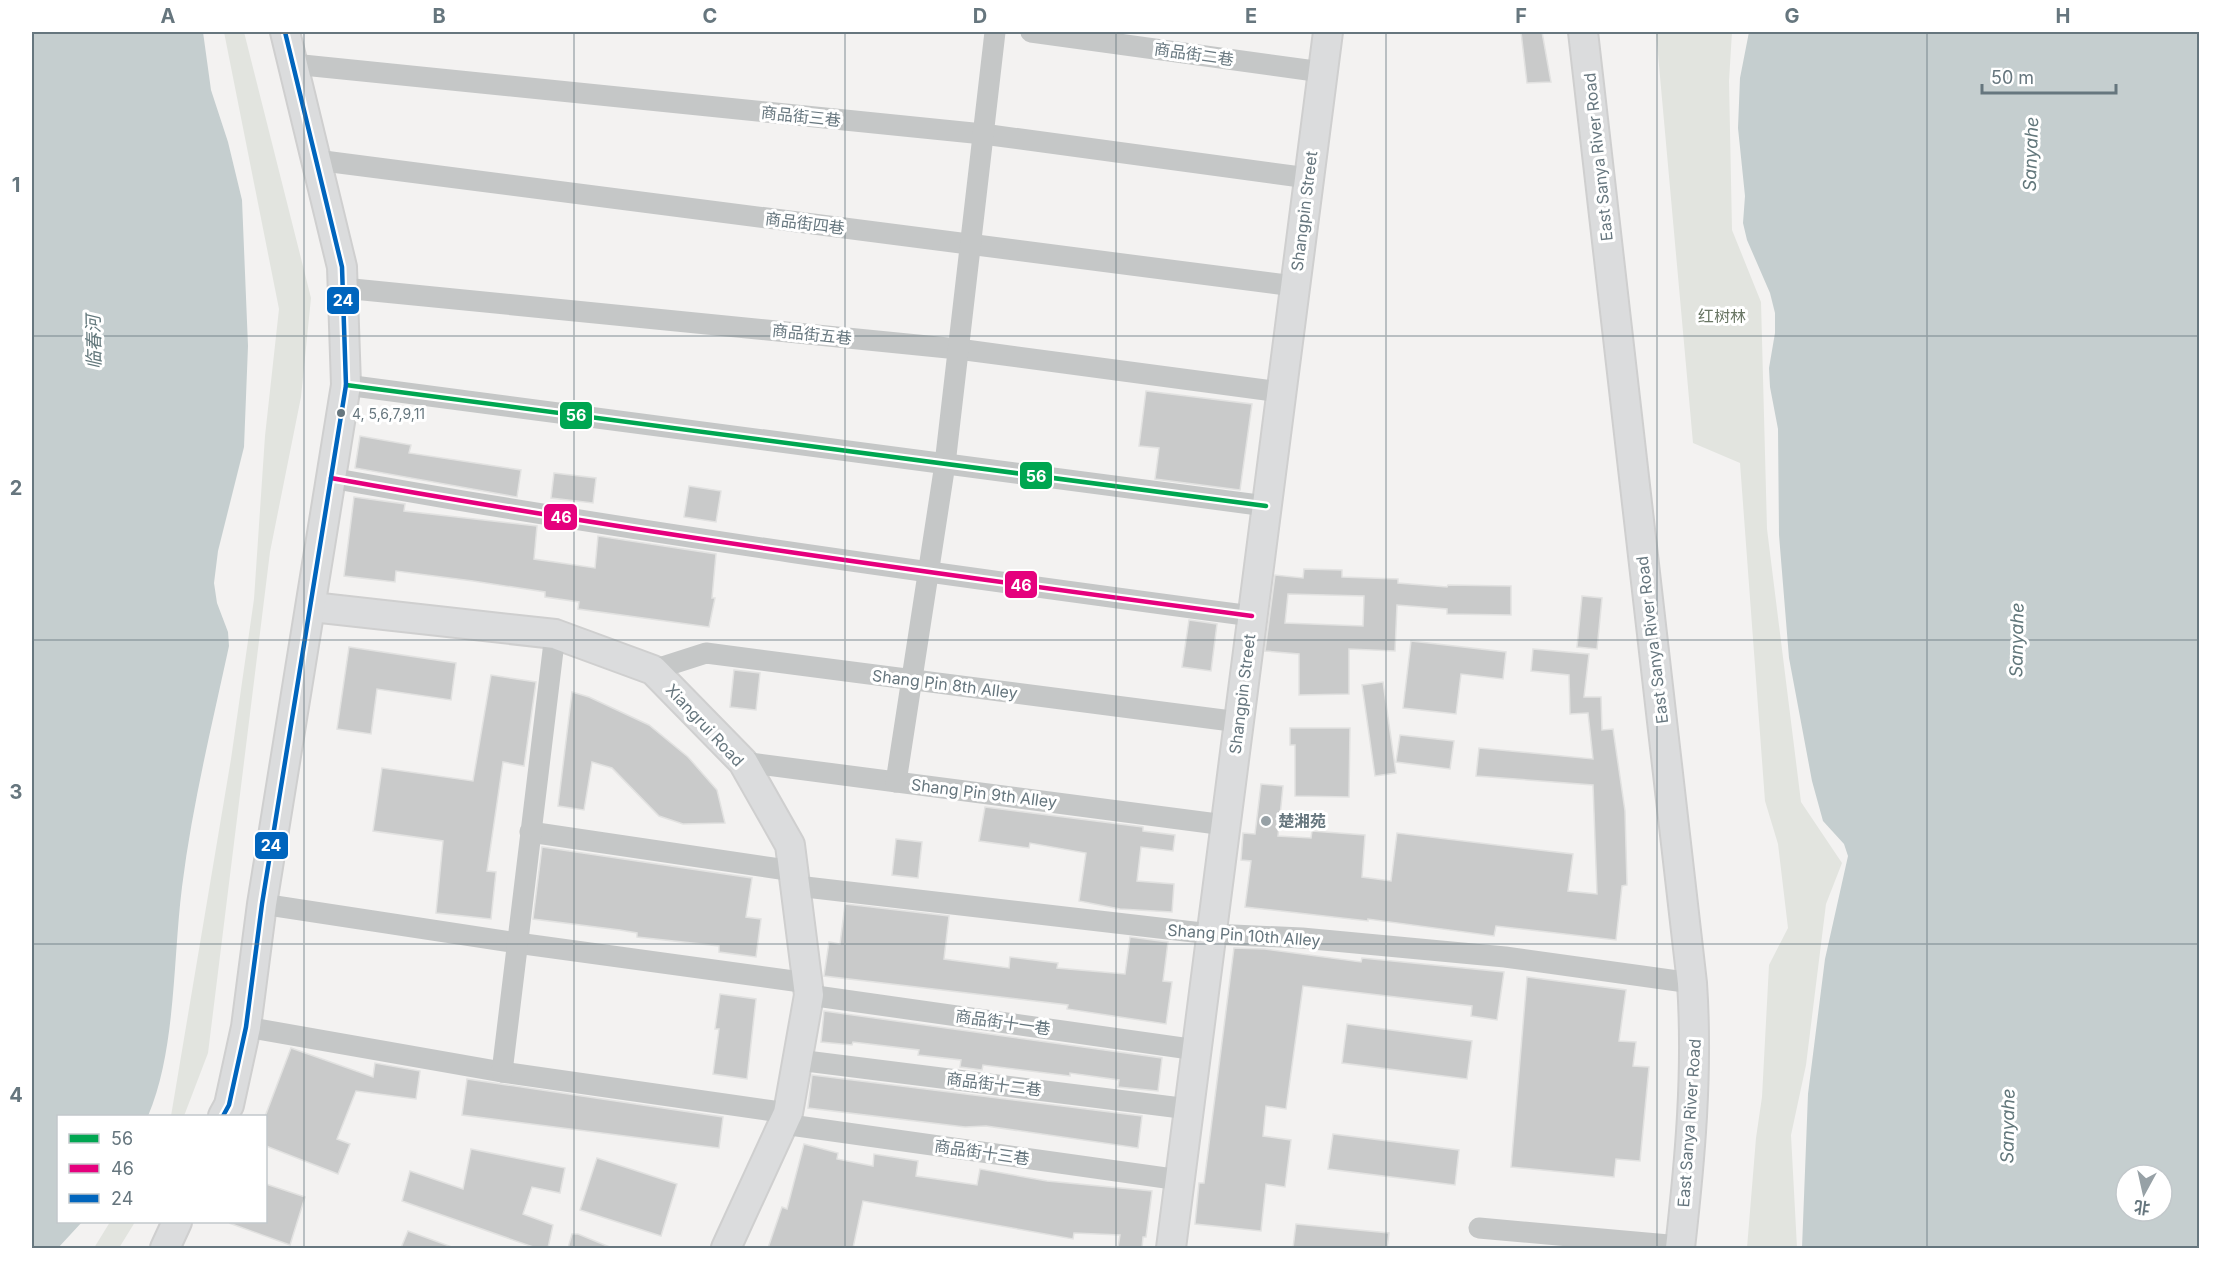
<svg xmlns="http://www.w3.org/2000/svg" width="2231" height="1280" font-family="Inter,'Noto Sans SC',sans-serif">
<style>
.green{fill:#e2e4df}
.water{fill:#c5cecf;fill-rule:evenodd}
.building{fill:#c9caca;stroke:#e2e2e1;stroke-width:1.5;fill-rule:evenodd}
.lines{fill:none;stroke-linecap:round;stroke-linejoin:round}
.secondary-casing{stroke:#cfcfcf;stroke-width:32}
.street{stroke:#c5c7c7;stroke-width:21}
.secondary{stroke:#dbdcdd;stroke-width:28}
.bus-1-casing{stroke:#fff;stroke-width:9}
.bus-2-casing{stroke:#fff;stroke-width:9}
.bus-3-casing{stroke:#fff;stroke-width:9}
.bus-1{stroke:#00a651;stroke-width:4.5}
.bus-2{stroke:#e5007d;stroke-width:4.5}
.bus-3{stroke:#0065bd;stroke-width:4.5}
.grid{fill:none;stroke:#66767e;stroke-width:1.5;stroke-opacity:0.55}
.bus-dot{fill:#66767e;stroke:#fff;stroke-width:2}
.poi-dot{fill:#97a1a6;stroke:#fff;stroke-width:2}
.labels{text-anchor:middle;stroke-width:6;stroke-linejoin:round;paint-order:stroke}
.bus-label{font-size:14px;fill:#66767e;stroke:#fff;text-anchor:start}
.street-label{font-size:16px;fill:#66767e;stroke:#fff}
.park-label{font-size:16px;fill:#697664;stroke:#fff}
.poi-label{font-size:16px;font-weight:bold;fill:#66767e;stroke:#fff;text-anchor:start}
.water-label{font-size:18px;font-style:italic;fill:#62777b;stroke:#fff}
.line-badge{stroke:#fff;stroke-width:2}
.badge-label{font-size:16px;text-anchor:middle;font-weight:bold;fill:#fff}
.neatline{fill:none;stroke:#66767e;stroke-width:2}
.grid-label{font-size:20px;text-anchor:middle;font-weight:bold;fill:#66767e}
</style>
<rect width="100%" height="100%" fill="#f3f2f1"/>
<g class="green">
<polygon points="224,32 244,32 311,298 301,397 270,552 208,1053 184,1116 171,1116 231,759 254,599 265,436 279,309"/>
<polygon points="1656,32 1732,32 1729,81 1732,230 1761,302 1767,529 1801,802 1842,863 1826,904 1806,1065 1791,1135 1797,1248 1747,1248 1756,1138 1762,1097 1769,965 1788,928 1778,844 1765,801 1740,463 1693,443"/>
<polygon points="110,1222 135,1222 119,1248 94,1248"/>
</g>
<g class="water">
<path d="M 32,32 L 203,32 L 211,90 L 228,142 L 242,200 L 248,346 L 244,447 L 218,551 L 214,583 L 217,603 L 228,632 L 229,646 C 212,725 192,806 182,887 C 173,958 176,1051 148,1116 L 58,1116 L 58,1222 L 82,1222 L 58,1248 L 32,1248 Z"/>
<path d="M 1749,32 L 2199,32 L 2199,1248 L 1802,1248 L 1808,1094 L 1825,959 L 1848,856 L 1844,844 L 1823,821 L 1812,781 L 1789,658 L 1779,535 L 1778,429 L 1770,387 L 1769,368 L 1775,333 L 1775,313 L 1770,293 L 1747,240 L 1743,223 L 1745,196 L 1738,128 L 1740,78 ZM 2126,1175 L 2162,1175 L 2162,1211 L 2126,1211 Z"/>
</g>
<g class="building">
<polygon points="1521,32 1542,32 1551,82 1527,83"/>
<polygon points="1146,391 1252,404 1240,490 1155,479 1159,448 1139,446"/>
<polygon points="360,436 411,445 409,453 521,470 517,497 355,468"/>
<polygon points="554,473 596,478 593,503 551,498"/>
<polygon points="689,486 721,491 716,522 684,517"/>
<polygon points="354,497 405,504 404,511 537,526 534,559 595,568 598,536 716,554 712,598 715,598 709,627 578,609 579,602 545,597 545,592 473,581 396,571 395,582 344,576"/>
<path d="M 1304,569 L 1342,570 L 1342,577 L 1398,579 L 1398,583 L 1447,587 L 1448,585 L 1511,586 L 1511,615 L 1447,614 L 1447,609 L 1397,605 L 1395,651 L 1349,649 L 1349,694 L 1299,695 L 1299,654 L 1265,651 L 1275,575 L 1303,578 ZM 1288,594 L 1364,596 L 1363,626 L 1285,623 Z"/>
<polygon points="1582,596 1602,598 1597,649 1577,647"/>
<polygon points="1189,620 1217,624 1211,671 1182,667"/>
<polygon points="1411,641 1506,652 1503,679 1461,674 1456,714 1403,708"/>
<polygon points="349,647 456,663 451,700 377,689 371,734 337,729"/>
<polygon points="1533,649 1589,654 1584,697 1601,697 1602,730 1613,729 1625,811 1627,885 1622,886 1616,940 1496,926 1494,936 1368,919 1368,921 1245,907 1251,861 1241,860 1243,833 1255,834 1261,784 1283,786 1278,836 1311,838 1312,831 1365,835 1362,877 1391,881 1397,833 1573,854 1568,891 1597,894 1593,785 1476,776 1479,748 1593,759 1588,713 1570,714 1569,675 1531,671"/>
<polygon points="734,670 760,673 756,710 730,707"/>
<polygon points="491,675 536,682 524,766 503,762 487,871 496,872 491,919 436,913 443,841 373,831 382,768 473,781"/>
<polygon points="1383,682 1396,773 1375,776 1362,685"/>
<polygon points="572,692 589,697 649,725 688,757 717,790 725,823 683,824 659,816 612,768 592,762 584,810 558,806"/>
<polygon points="1290,728 1350,728 1349,797 1295,796 1295,745 1290,745"/>
<polygon points="1400,735 1454,741 1450,769 1396,762"/>
<polygon points="985,807 1143,827 1143,831 1175,835 1173,851 1141,847 1137,881 1174,884 1172,912 1120,909 1079,901 1086,853 1030,843 1029,848 979,841"/>
<polygon points="896,839 922,842 918,878 892,875"/>
<polygon points="542,847 752,878 746,917 761,919 756,957 719,952 719,946 637,937 637,933 620,930 533,919"/>
<polygon points="845,904 949,916 944,959 1009,968 1010,957 1058,963 1057,968 1125,974 1130,937 1168,942 1163,981 1172,982 1166,1024 1067,1009 1068,1005 824,976 829,942 840,944"/>
<polygon points="1234,948 1265,949 1361,962 1362,958 1504,972 1497,1020 1471,1016 1472,1006 1303,986 1286,1109 1266,1106 1263,1136 1291,1140 1285,1187 1266,1184 1261,1231 1195,1224 1199,1183 1204,1183"/>
<polygon points="1527,977 1626,990 1619,1041 1636,1042 1633,1066 1649,1067 1640,1161 1616,1159 1614,1177 1511,1167"/>
<polygon points="720,994 756,999 747,1079 713,1074 719,1029 715,1029"/>
<polygon points="824,1011 1162,1058 1158,1091 1118,1087 1119,1080 1070,1073 1070,1076 983,1065 982,1070 960,1067 961,1060 918,1055 919,1050 853,1042 852,1045 821,1042"/>
<polygon points="1347,1024 1472,1041 1467,1079 1342,1063"/>
<polygon points="291,1048 373,1077 375,1063 420,1071 416,1099 356,1091 337,1139 350,1144 338,1174 266,1146 266,1114"/>
<polygon points="812,1075 1142,1116 1138,1148 986,1126 965,1127 808,1108"/>
<polygon points="467,1079 723,1117 719,1148 462,1115"/>
<polygon points="1333,1134 1459,1150 1455,1185 1328,1169"/>
<polygon points="804,1144 838,1153 837,1159 873,1166 874,1154 918,1161 916,1176 977,1185 980,1169 1047,1181 1152,1191 1146,1237 1143,1237 1142,1248 1118,1248 1120,1235 1074,1233 1073,1239 863,1201 853,1248 768,1248 782,1207 787,1209"/>
<polygon points="471,1149 565,1168 560,1193 532,1187 523,1214 553,1225 548,1248 536,1248 402,1201 410,1171 463,1189"/>
<polygon points="597,1158 677,1184 661,1236 580,1210"/>
<polygon points="266,1184 305,1197 290,1245 229,1223 266,1221"/>
<polygon points="1296,1224 1389,1233 1387,1248 1293,1248"/>
<polygon points="408,1231 452,1247 451,1248 401,1248"/>
<polygon points="572,1234 578,1234 612,1248 568,1248"/>
</g>
<g class="lines">
<g class="secondary-casing">
<g id="secondary">
<path d="M 1583,32 L 1692,983 C 1698,1072 1690,1160 1680,1248"/>
<polyline points="312,607 555,634 653,670 743,762 790,845 809,995 788,1113 726,1248"/>
<polyline points="223,1116 229,1105 246,1027 262,904 346,385 342,267 285,32"/>
<polyline points="165,1248 177,1222"/>
<polyline points="1171,1248 1328,32"/>
</g>
</g>
<g class="street">
<polyline points="1031,32 1322,72"/>
<polyline points="293,64 983,134 1308,178"/>
<polyline points="316,160 1294,286"/>
<polyline points="343,288 958,349 1281,392"/>
<polyline points="346,385 1266,506"/>
<path d="M 331,478 C 637,533 945,575 1252,616"/>
<polyline points="653,670 706,653 1239,722"/>
<polyline points="743,762 1225,825"/>
<polyline points="896,782 945,464 995,32"/>
<polyline points="530,832 794,871"/>
<polyline points="797,886 1211,934 1302,938 1505,957 1692,983"/>
<polyline points="262,904 517,943 808,983"/>
<polyline points="809,995 1197,1050"/>
<polyline points="246,1027 502,1072 788,1113"/>
<polyline points="798,1060 1189,1109"/>
<polyline points="502,1072 555,634"/>
<polyline points="783,1124 1180,1180"/>
<polyline points="1479,1228 1680,1246"/>
</g>
<use href="#secondary" class="secondary"/>
<g class="bus-1-casing">
<polyline id="bus-1" points="346,385 1266,506"/>
</g>
<g class="bus-2-casing">
<path id="bus-2" d="M 331,478 C 637,533 945,575 1252,616"/>
</g>
<g class="bus-3-casing">
<polyline id="bus-3" points="223,1116 229,1105 246,1027 262,904 346,385 342,267 285,32"/>
</g>
<use href="#bus-1" class="bus-1"/>
<use href="#bus-2" class="bus-2"/>
<use href="#bus-3" class="bus-3"/>
</g>
<path class="grid" d="M 304,32 L 304,1248M 574,32 L 574,1248M 845,32 L 845,1248M 1116,32 L 1116,1248M 1386,32 L 1386,1248M 1657,32 L 1657,1248M 1927,32 L 1927,1248M 32,336 L 2200,336M 32,640 L 2200,640M 32,944 L 2200,944"/>
<circle class="bus-dot" cx="341" cy="413" r="5"/>
<circle class="poi-dot" cx="1266" cy="821" r="6"/>
<g class="labels">
<g class="bus-label">
<text x="352" y="419">4, 5,6,7,9,11</text>
</g>
<g class="street-label">
<text transform="translate(1194 54) rotate(8)" y="6">商品街二巷</text>
<text transform="translate(801 116) rotate(6)" y="6">商品街三巷</text>
<text transform="translate(1598 157) rotate(-96)" y="6">East Sanya River Road</text>
<text transform="translate(1304 211) rotate(-83)" y="6">Shangpin Street</text>
<text transform="translate(805 223) rotate(7)" y="6">商品街四巷</text>
<text transform="translate(812 334) rotate(6)" y="6">商品街五巷</text>
<text transform="translate(1652 640) rotate(-97)" y="6">East Sanya River Road</text>
<text transform="translate(945 684) rotate(7)" y="6">Shang Pin 8th Alley</text>
<text transform="translate(1242 694) rotate(-83)" y="6">Shangpin Street</text>
<text transform="translate(705 725) rotate(47)" y="6">Xiangrui Road</text>
<text transform="translate(984 793) rotate(7)" y="6">Shang Pin 9th Alley</text>
<text transform="translate(1244 935) rotate(4)" y="6">Shang Pin 10th Alley</text>
<text transform="translate(1003 1022) rotate(8)" y="6">商品街十一巷</text>
<text transform="translate(994 1084) rotate(7)" y="6">商品街十二巷</text>
<text transform="translate(1689 1123) rotate(-86)" y="6">East Sanya River Road</text>
<text transform="translate(982 1152) rotate(8)" y="6">商品街十三巷</text>
</g>
<g class="park-label">
<text x="1722" y="322">红树林</text>
</g>
<g class="poi-label">
<text x="1278" y="827">楚湘苑</text>
</g>
<g class="water-label">
<text transform="translate(2031 154) rotate(-88)" y="6">Sanyahe</text>
<text transform="translate(94 342) rotate(-91)" y="6">临春河</text>
<text transform="translate(2017 640) rotate(-89)" y="6">Sanyahe</text>
<text transform="translate(2008 1126) rotate(-89)" y="6">Sanyahe</text>
</g>
</g>
<g class="line-badge">
<rect x="326" y="286" width="34" height="29" rx="6" fill="#0065bd"/>
<rect x="559" y="401" width="34" height="29" rx="6" fill="#00a651"/>
<rect x="1019" y="461" width="34" height="29" rx="6" fill="#00a651"/>
<rect x="543" y="503" width="35" height="28" rx="6" fill="#e5007d"/>
<rect x="1004" y="570" width="34" height="29" rx="6" fill="#e5007d"/>
<rect x="254" y="831" width="35" height="29" rx="6" fill="#0065bd"/>
</g>
<g class="badge-label">
<text x="343" y="306">24</text>
<text x="576" y="421">56</text>
<text x="1036" y="482">56</text>
<text x="561" y="523">46</text>
<text x="1021" y="591">46</text>
<text x="271" y="851">24</text>
</g>
<rect width="2231" height="1280" fill="none" stroke="#ffffff" stroke-width="66"/>
<rect x="57" y="1115" width="210" height="108" fill="#ffffff" stroke="#c2c8cb" stroke-width="1.5"/>
<rect x="69" y="1134" width="30" height="9" fill="#00a651" stroke="#c2c8cb" stroke-width="1.5"/>
<text x="111" y="1145" font-size="18" fill="#66767e">56</text>
<rect x="69" y="1164" width="30" height="9" fill="#e5007d" stroke="#c2c8cb" stroke-width="1.5"/>
<text x="111" y="1175" font-size="18" fill="#66767e">46</text>
<rect x="69" y="1194" width="30" height="9" fill="#0065bd" stroke="#c2c8cb" stroke-width="1.5"/>
<text x="111" y="1205" font-size="18" fill="#66767e">24</text>
<g transform="translate(2144 1193) rotate(188)"><circle r="28" fill="#ffffff" stroke="#c2c8cb" stroke-width="1.5"/>
<path d="M0-4.5L10 22L0 15L-10 22Z" fill="#97a1a6"/>
<text y="-9" font-size="16" font-weight="bold" text-anchor="middle" fill="#66767e">北</text>
</g>
<path d="M1982 84v9h134v-9" fill="none" stroke="#66767e" stroke-width="3"/>
<text x="1991" y="84" font-size="18" fill="#66767e" stroke="#ffffff" stroke-width="4.5" paint-order="stroke">50 m</text>
<rect x="33" y="33" width="2165" height="1214" class="neatline"/>
<g class="grid-label">
<text x="168" y="23">A</text>
<text x="439" y="23">B</text>
<text x="710" y="23">C</text>
<text x="980" y="23">D</text>
<text x="1251" y="23">E</text>
<text x="1521" y="23">F</text>
<text x="1792" y="23">G</text>
<text x="2063" y="23">H</text>
<text x="16" y="192">1</text>
<text x="16" y="495">2</text>
<text x="16" y="799">3</text>
<text x="16" y="1102">4</text>
</g>
</svg>
